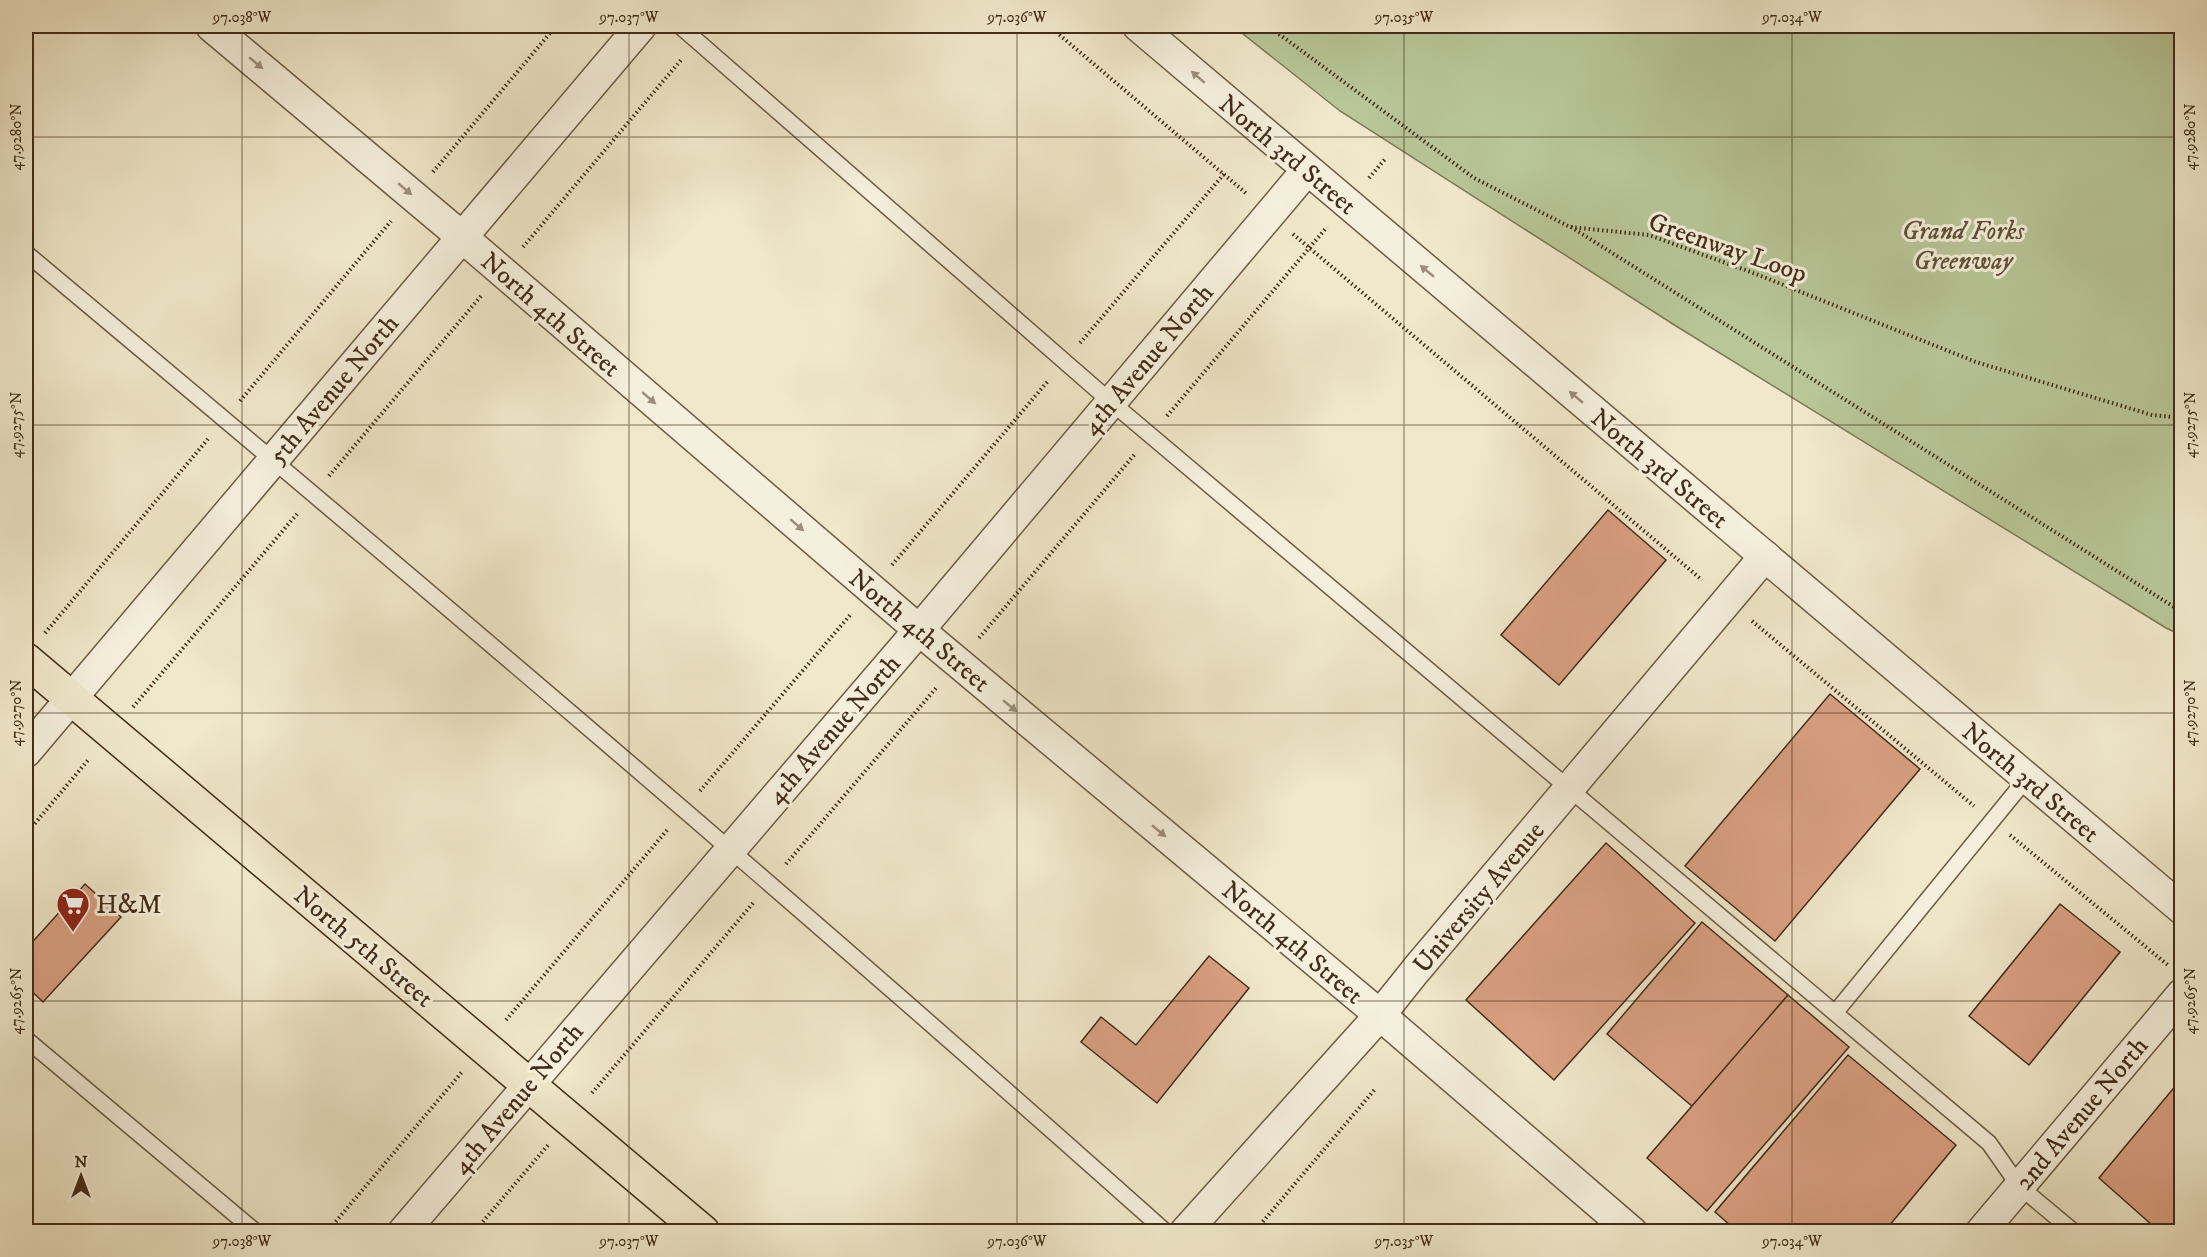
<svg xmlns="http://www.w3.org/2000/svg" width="2207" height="1257" font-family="'IM FELL DW Pica',serif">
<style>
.green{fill:#b8c698;stroke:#7e7958;stroke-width:1.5}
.building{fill:#daa083;stroke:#432c18;stroke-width:1.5}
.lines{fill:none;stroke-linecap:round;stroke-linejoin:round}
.lane-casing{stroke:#6e5b44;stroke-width:18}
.street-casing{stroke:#6e5b44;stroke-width:33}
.primary-casing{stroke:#432c18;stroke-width:36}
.path{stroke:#432c18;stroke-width:4;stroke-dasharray:1.5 3;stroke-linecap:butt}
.lane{stroke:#f5f0dd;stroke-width:15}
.street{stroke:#f5f0dd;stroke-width:30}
.primary{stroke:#f0e8ca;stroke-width:33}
.oneway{fill:#9c8e7a}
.ticks{fill:none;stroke:#432c18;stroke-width:1.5;stroke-opacity:0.45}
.labels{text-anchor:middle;stroke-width:6;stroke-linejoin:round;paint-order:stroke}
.street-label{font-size:26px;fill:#432c18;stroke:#f5f0dd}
.park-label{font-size:26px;font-style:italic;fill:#605238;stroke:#f5f0dd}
.poi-label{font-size:26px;fill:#432c18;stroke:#f5f0dd;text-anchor:start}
.neatline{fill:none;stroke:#432c18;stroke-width:2}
.ticks-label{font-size:15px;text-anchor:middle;fill:#432c18}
</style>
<rect width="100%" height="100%" fill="#f0e8ca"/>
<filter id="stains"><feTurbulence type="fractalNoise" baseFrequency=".00333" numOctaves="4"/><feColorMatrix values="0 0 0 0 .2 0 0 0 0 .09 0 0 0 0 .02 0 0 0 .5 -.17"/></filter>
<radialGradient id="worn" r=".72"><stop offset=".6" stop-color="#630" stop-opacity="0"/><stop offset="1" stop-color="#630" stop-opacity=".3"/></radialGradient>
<polygon class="green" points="1233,26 2181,26 2181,635 2166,628 1676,326 1340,111"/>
<g class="building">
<polygon points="1608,510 1666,560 1559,685 1501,635"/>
<polygon points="1830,694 1920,769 1775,941 1685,866"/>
<polygon points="1606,843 1695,923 1554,1080 1466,1000"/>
<polygon points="85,884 121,917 43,1002 26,986 26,949"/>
<polygon points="2060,904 2120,952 2029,1065 1969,1016"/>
<polygon points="1702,922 1788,995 1693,1107 1607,1034"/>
<polygon points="1209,956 1249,988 1157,1103 1081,1042 1101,1017 1136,1045"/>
<polygon points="1788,995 1849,1047 1707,1211 1647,1158"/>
<polygon points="1848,1055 1956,1145 1884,1232 1738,1232 1715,1212"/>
<polygon points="2182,1078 2182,1232 2160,1232 2099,1178"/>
<polygon points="1444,1224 1453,1232 1437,1232"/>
</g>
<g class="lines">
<g class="lane-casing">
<g id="lane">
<polyline points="680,26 1111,402 1989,1143 2019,1186 2074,1232"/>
<path d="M 26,253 C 410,574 792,898 1166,1232"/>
<polyline points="1835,1013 2027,778"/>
<polyline points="26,1039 256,1232"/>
</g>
</g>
<g class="street-casing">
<g id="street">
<polyline points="211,26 462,237 919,630 1380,1015 1632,1232"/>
<polyline points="1138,26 2182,909"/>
<polyline points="26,752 641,26"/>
<polyline points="403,1232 919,630 1307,170"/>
<polyline points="1185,1232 1380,1015 1416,970 1765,556"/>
<polyline points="1981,1232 2182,994"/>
</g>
</g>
<g class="primary-casing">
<polyline id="primary" points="26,660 703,1232"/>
</g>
<g class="path">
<polyline points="1049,26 1247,194"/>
<polyline points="1268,26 1474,178 1570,227 1649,235 1756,274 1976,362 2152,415 2182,418"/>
<polyline points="433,172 556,26"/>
<polyline points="1369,178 1386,158"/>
<polyline points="1571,227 2182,612"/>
<polyline points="1293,234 1702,580"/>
<polyline points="523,247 681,60"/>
<polyline points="1080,343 1224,174"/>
<polyline points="240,401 391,221"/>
<polyline points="1167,416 1327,227"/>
<polyline points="329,476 481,296"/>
<polyline points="892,565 1048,381"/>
<polyline points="1752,621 1974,806"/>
<polyline points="45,633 208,439"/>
<polyline points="979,638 1135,454"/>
<polyline points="133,707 297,514"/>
<polyline points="700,791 851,614"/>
<polyline points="26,834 89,759"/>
<polyline points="2010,835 2169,966"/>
<polyline points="786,864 937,687"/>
<polyline points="506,1020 668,829"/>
<polyline points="592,1093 754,902"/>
<polyline points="327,1232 462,1072"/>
<polyline points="474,1232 549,1144"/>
<polyline points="1254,1232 1376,1088"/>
</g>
<use href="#lane" class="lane"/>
<use href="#street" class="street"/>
<use href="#primary" class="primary"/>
</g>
<defs><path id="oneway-solid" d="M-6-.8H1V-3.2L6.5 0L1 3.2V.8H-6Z" transform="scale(1.5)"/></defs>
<g class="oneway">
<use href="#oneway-solid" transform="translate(256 63) rotate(40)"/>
<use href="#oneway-solid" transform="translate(1198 77) rotate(-139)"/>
<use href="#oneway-solid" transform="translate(405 189) rotate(40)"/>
<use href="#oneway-solid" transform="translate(1427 271) rotate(-140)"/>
<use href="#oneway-solid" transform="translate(1576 397) rotate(-140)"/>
<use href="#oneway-solid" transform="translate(649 398) rotate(41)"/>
<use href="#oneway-solid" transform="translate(797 525) rotate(41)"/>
<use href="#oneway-solid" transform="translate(1010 706) rotate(40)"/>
<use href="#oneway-solid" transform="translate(1159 831) rotate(40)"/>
</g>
<path class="ticks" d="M 242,26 L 242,1232M 629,26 L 629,1232M 1017,26 L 1017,1232M 1404,26 L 1404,1232M 1792,26 L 1792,1232M 2179,26 L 2179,1232M 26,137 L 2182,137M 26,425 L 2182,425M 26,713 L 2182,713M 26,1001 L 2182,1001"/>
<defs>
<g id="supermarket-pin" transform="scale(1.725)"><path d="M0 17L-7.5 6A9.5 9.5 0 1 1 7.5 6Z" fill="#8f2418" stroke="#f5f0dd"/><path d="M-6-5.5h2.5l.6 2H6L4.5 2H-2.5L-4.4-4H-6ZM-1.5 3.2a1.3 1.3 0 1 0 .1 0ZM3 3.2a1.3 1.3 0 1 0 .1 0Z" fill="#fff"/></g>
</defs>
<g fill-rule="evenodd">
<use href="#supermarket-pin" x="73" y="904"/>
</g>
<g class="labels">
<g class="street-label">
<text transform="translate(1288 154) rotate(40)" y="9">North 3rd Street</text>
<text transform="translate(1728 247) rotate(19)" y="9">Greenway Loop</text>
<text transform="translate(551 314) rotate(41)" y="9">North 4th Street</text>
<text transform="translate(1147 359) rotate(-50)" y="9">4th Avenue North</text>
<text transform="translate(333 389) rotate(-50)" y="9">5th Avenue North</text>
<text transform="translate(1660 468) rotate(40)" y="9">North 3rd Street</text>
<text transform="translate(920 630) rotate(40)" y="9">North 4th Street</text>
<text transform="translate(833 729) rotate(-49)" y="9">4th Avenue North</text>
<text transform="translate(2031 782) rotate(40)" y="9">North 3rd Street</text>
<text transform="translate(1478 897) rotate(-50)" y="9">University Avenue</text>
<text transform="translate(1293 942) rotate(40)" y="9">North 4th Street</text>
<text transform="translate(364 946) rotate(40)" y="9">North 5th Street</text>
<text transform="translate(517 1098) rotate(-50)" y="9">4th Avenue North</text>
<text transform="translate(2081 1113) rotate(-50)" y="9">2nd Avenue North</text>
</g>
<g class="park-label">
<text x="1963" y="239">Grand Forks<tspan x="1963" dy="30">Greenway</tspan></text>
</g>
<g class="poi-label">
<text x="96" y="913">H&amp;M</text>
</g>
</g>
<rect width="2207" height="1257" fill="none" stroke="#f0e8ca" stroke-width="66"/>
<g transform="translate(81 1176)" stroke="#f5f0dd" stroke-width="4.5" paint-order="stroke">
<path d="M0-4.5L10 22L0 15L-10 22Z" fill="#432c18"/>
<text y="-9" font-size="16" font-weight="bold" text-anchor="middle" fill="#432c18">N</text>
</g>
<rect x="33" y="33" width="2141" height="1191" class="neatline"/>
<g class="ticks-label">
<text x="242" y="22">97.038°W</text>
<text x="629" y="22">97.037°W</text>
<text x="1017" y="22">97.036°W</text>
<text x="1404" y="22">97.035°W</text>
<text x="1792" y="22">97.034°W</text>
<text transform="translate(16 137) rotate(-90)" y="5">47.9280°N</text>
<text transform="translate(2190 137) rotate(-90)" y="5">47.9280°N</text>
<text transform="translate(16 425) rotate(-90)" y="5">47.9275°N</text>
<text transform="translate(2190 425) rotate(-90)" y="5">47.9275°N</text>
<text transform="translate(16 713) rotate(-90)" y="5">47.9270°N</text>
<text transform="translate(2190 713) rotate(-90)" y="5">47.9270°N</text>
<text transform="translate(16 1001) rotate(-90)" y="5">47.9265°N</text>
<text transform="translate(2190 1001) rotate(-90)" y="5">47.9265°N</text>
<text x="242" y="1246">97.038°W</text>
<text x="629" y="1246">97.037°W</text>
<text x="1017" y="1246">97.036°W</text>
<text x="1404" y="1246">97.035°W</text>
<text x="1792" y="1246">97.034°W</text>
</g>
<rect width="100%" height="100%" filter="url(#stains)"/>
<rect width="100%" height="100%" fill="url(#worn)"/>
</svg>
